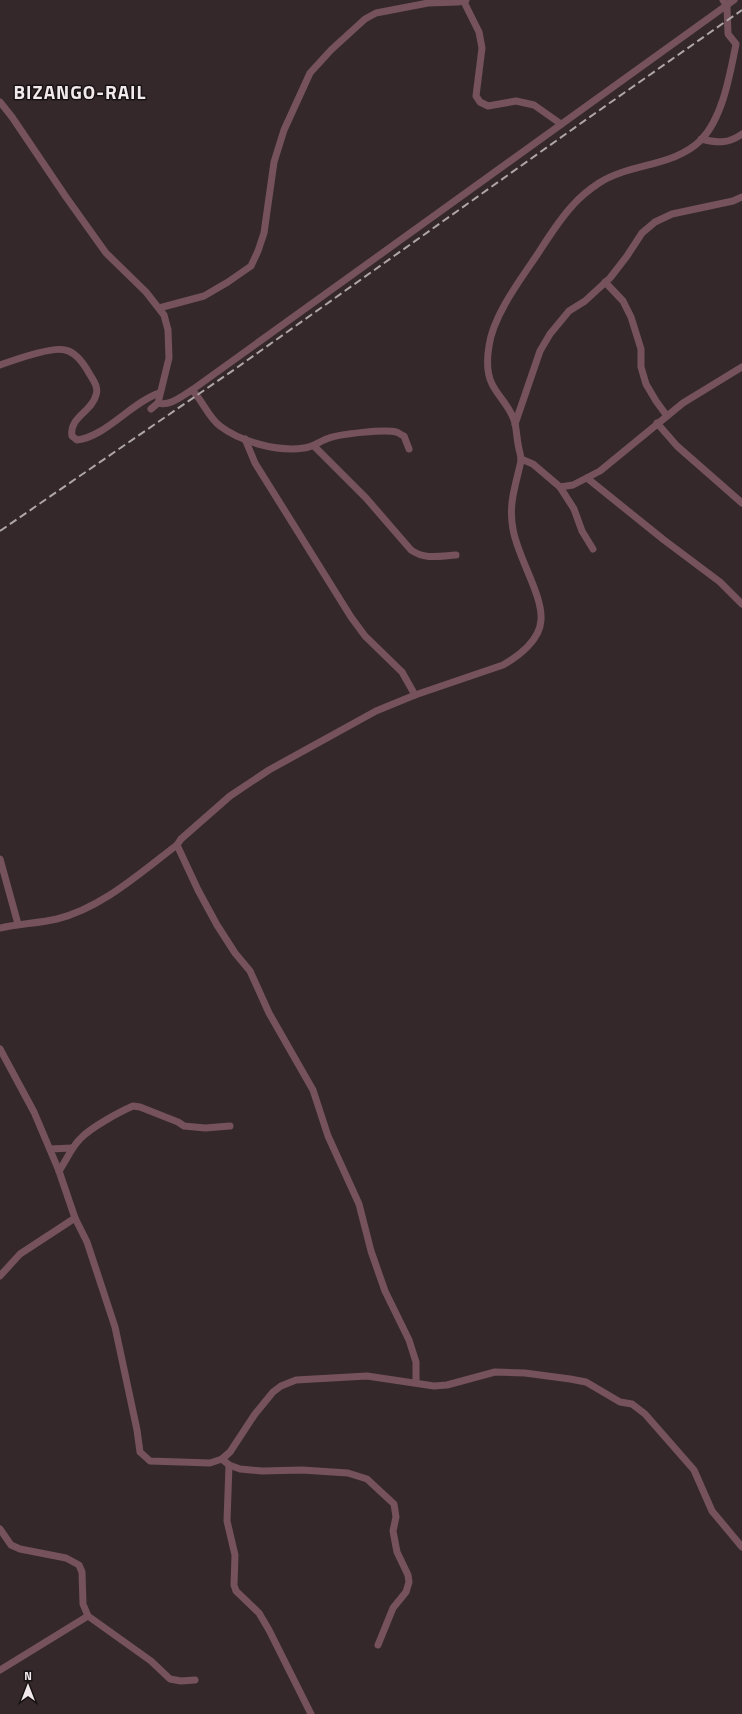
<svg xmlns="http://www.w3.org/2000/svg" width="742" height="1714" font-family="'Titillium Web',sans-serif">
<style>
.lines{fill:none;stroke-linecap:round;stroke-linejoin:round}
.street{stroke:#75525c;stroke-width:7}
.rail{stroke:#afa6a8;stroke-width:2;stroke-dasharray:8 4;stroke-linecap:butt}
.labels{text-anchor:middle;stroke-width:3;stroke-linejoin:round;paint-order:stroke}
.district-label{font-size:19px;font-weight:bold;letter-spacing:1px;fill:#f1e9eb;stroke:#181314}
</style>
<rect width="100%" height="100%" fill="#34282b"/>
<g class="lines">
<g class="street">
<polyline points="464,2 479,32 482,48 476,96 480,102 488,106 516,101 534,105 561,124"/>
<polyline points="0,102 12,117 66,197 106,253 146,292 164,315 168,330 169,358 158,403 151,409"/>
<path d="M 701,139 C 717,143 728,144 742,134"/>
<polyline points="605,282 623,301 631,317 641,349 641,367 646,384 656,401 667,416"/>
<polyline points="159,308 204,296 228,282 251,266 258,251 264,233 274,162 284,130 310,73 331,50 365,19 376,13 428,3 458,2 466,0"/>
<path d="M 0,365 C 14,360 52,346 65,350 C 75,352 84,364 89,373 C 93,380 99,387 96,395 C 92,412 69,417 72,436 L 77,440 C 105,437 131,403 159,393"/>
<path d="M 192,390 C 203,401 208,417 220,426 C 241,442 278,452 304,448 C 313,447 320,441 329,438 C 340,434 385,429 396,432 C 398,432 401,435 404,436 L 409,449"/>
<path d="M 158,403 C 169,407 182,396 192,390 L 734,0"/>
<polyline points="657,423 677,446 742,503"/>
<polyline points="515,424 540,351 550,334 569,311 585,301 610,278 627,256 642,233 655,222 672,214 733,201 742,197"/>
<polyline points="245,439 255,463 351,617 365,636 402,672 415,695"/>
<path d="M 314,446 L 366,498 L 411,550 C 425,560 440,556 456,555"/>
<polyline points="521,459 533,464 560,487 573,485 600,471 683,403 742,367"/>
<polyline points="587,478 664,540 720,582 742,604"/>
<polyline points="560,487 574,509 582,531 593,549"/>
<polyline points="177,845 198,890 217,925 235,953 250,971 269,1013 313,1090 328,1136 359,1204 371,1251 385,1291 409,1340 416,1362 416,1382"/>
<polyline points="0,859 18,924"/>
<path d="M 0,928 C 19,924 39,923 57,919 C 102,908 141,872 177,845 L 181,839 L 230,796 L 269,770 L 376,711 L 415,695 L 503,665 C 519,656 540,640 541,620 C 543,595 517,556 513,529 C 508,504 516,484 521,461 C 521,458 521,457 520,453 C 517,443 517,433 515,423 C 511,407 499,398 492,384 C 486,372 487,358 489,346 C 493,316 520,280 537,255 C 548,238 559,220 573,205 C 580,197 590,189 599,183 C 630,163 674,167 701,140 C 723,117 730,74 736,44 L 728,34 L 727,6 L 723,0"/>
<polyline points="0,1049 34,1112 59,1171 75,1218 87,1242 115,1327 137,1430 140,1452 150,1461 210,1463 222,1459 230,1452 255,1414 273,1392 281,1386 296,1380 367,1376 434,1386 447,1385 495,1372 525,1373 570,1379 586,1382 620,1402 632,1404 645,1414 694,1470 712,1511 742,1547"/>
<polyline points="50,1149 72,1148"/>
<path d="M 59,1171 C 66,1161 71,1148 80,1139 C 90,1128 119,1112 133,1106 L 140,1107 L 178,1122 L 184,1126 L 205,1128 L 230,1126"/>
<polyline points="0,1276 20,1254 75,1218"/>
<polyline points="222,1459 229,1465 240,1469 262,1471 302,1470 348,1473 367,1479 394,1504 396,1517 393,1531 397,1552 408,1575 409,1582 406,1592 393,1608 378,1645"/>
<polyline points="229,1465 227,1521 235,1555 234,1585 236,1591 259,1613 269,1630 311,1714"/>
<polyline points="0,1529 11,1545 20,1549 66,1558 79,1565 82,1572 83,1604 88,1616 151,1661 170,1679 181,1681 195,1680"/>
<polyline points="0,1670 88,1616"/>
</g>
<polyline class="rail" points="0,531 235,369 577,126 742,10"/>
</g>
<g class="labels">
<g class="district-label">
<text x="80" y="99">BIZANGO-RAIL</text>
</g>
</g>
<g transform="translate(28 1686)" stroke="#181314" stroke-width="3" paint-order="stroke">
<path d="M0-3L7 15L0 10L-7 15Z" fill="#f1e9eb"/>
<text y="-6" font-size="11" font-weight="bold" text-anchor="middle" fill="#f1e9eb">N</text>
</g>
</svg>
